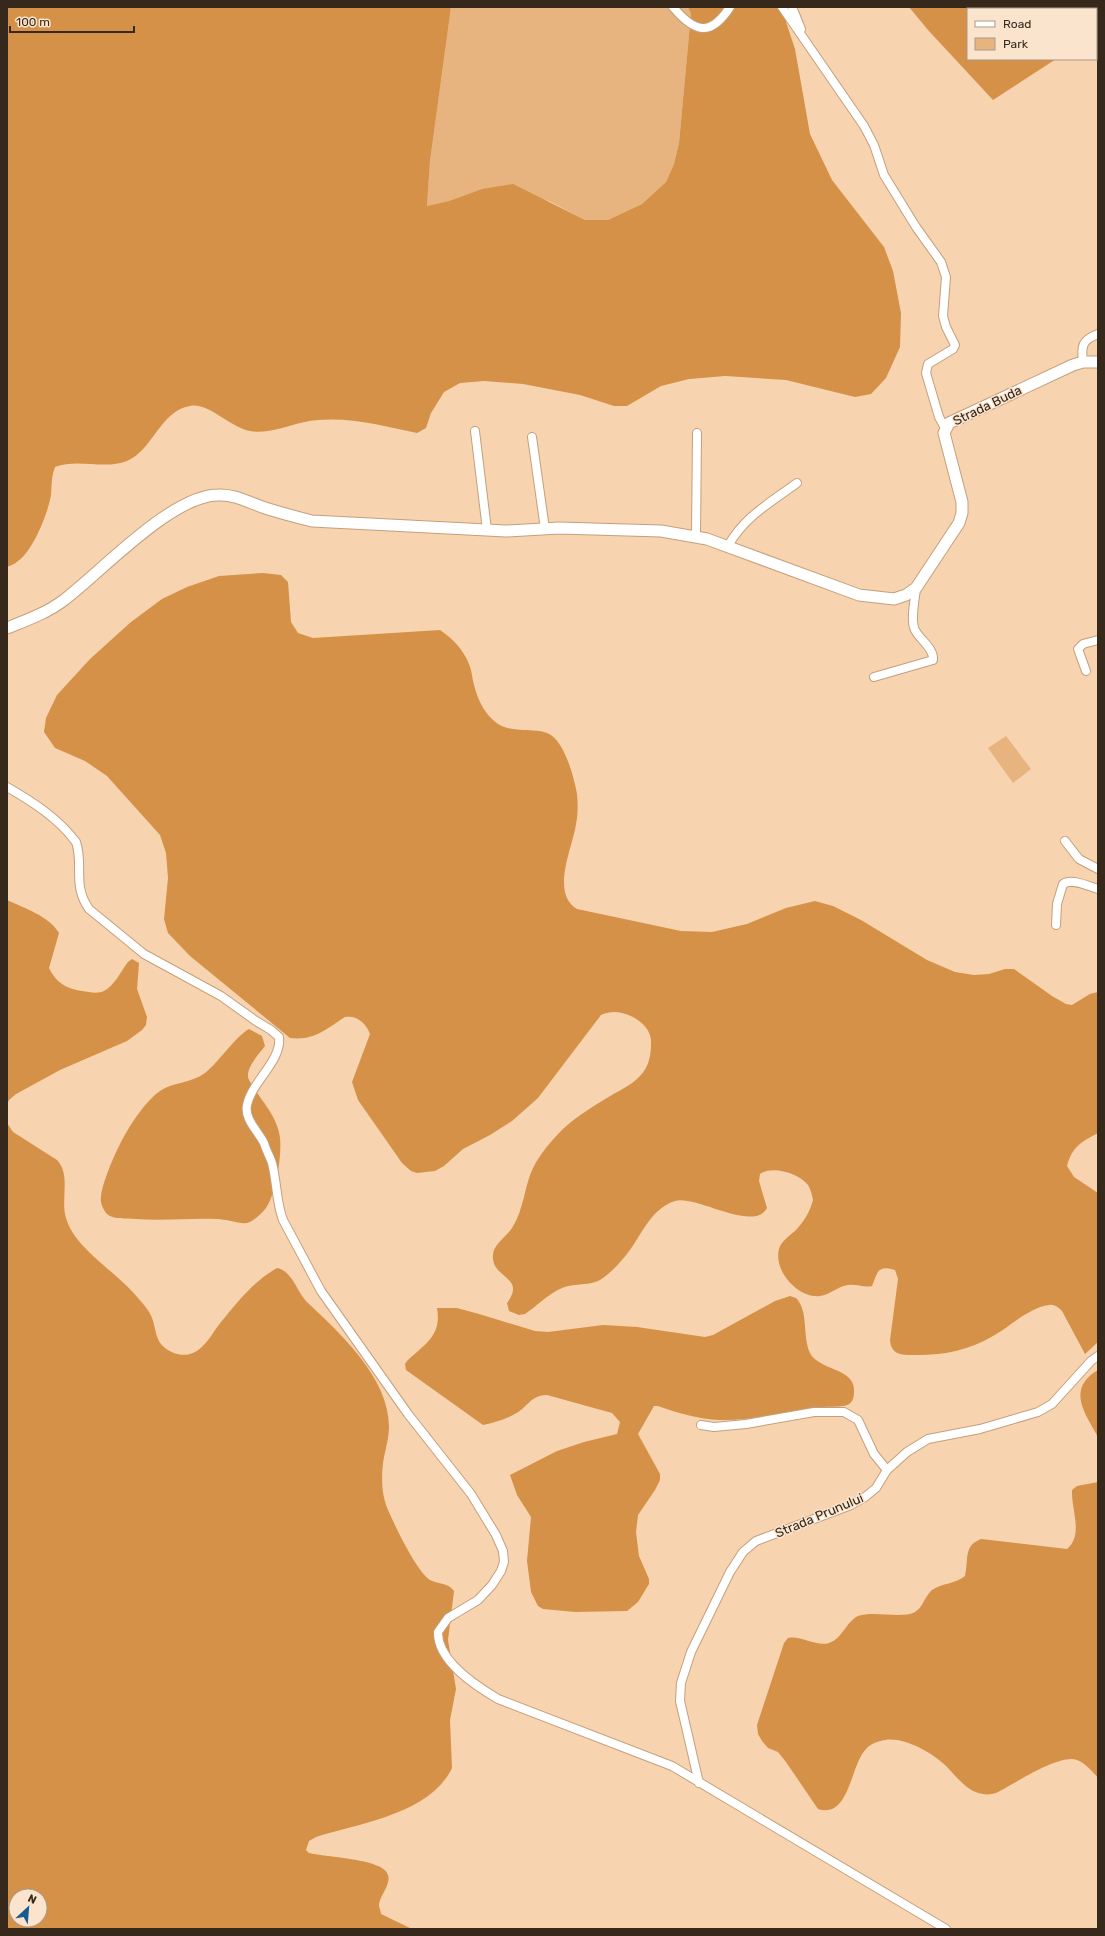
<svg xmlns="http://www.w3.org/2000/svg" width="1105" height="1936" font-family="Rubik,sans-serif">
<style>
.green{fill:#e7b37e}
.forest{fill:#d49147;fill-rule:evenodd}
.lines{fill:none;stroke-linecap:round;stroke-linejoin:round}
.street-casing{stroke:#c3a07d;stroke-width:10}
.secondary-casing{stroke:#c3a07d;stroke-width:13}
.street{stroke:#fff;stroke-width:8}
.secondary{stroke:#fff;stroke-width:11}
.labels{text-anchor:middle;stroke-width:3;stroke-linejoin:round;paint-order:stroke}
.street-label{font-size:13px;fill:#36281a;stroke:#fae4ce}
</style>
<rect width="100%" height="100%" fill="#f8d3af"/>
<g class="green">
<polygon points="451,7 688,7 691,14 679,143 674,164 666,182 642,204 608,220 585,220 549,201 482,189 449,201 427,206 430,161"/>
<polygon points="1006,736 1031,769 1013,783 988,748"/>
</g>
<g class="forest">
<path d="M 7,7 L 451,7 L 430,161 L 427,206 L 449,201 L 482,189 L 513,184 L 585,220 L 608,220 L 642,204 L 666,182 L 674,164 L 679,143 L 691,14 L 688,7 L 781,7 L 795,49 L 810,134 L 832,180 L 884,247 L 893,271 L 901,313 L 900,347 L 886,378 L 871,394 L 855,397 L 786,380 L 725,376 L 689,379 L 661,386 L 627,406 L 614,406 L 580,395 L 523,384 L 484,381 L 460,383 L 444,392 L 431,413 L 426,428 L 417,433 C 385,426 351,417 318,420 C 296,421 273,435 250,431 C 231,428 208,402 190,406 C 160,411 153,450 127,461 C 104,470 78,458 55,467 C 51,477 52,485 51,495 C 48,513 33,551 18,561 C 15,564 11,565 7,567 Z"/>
<polygon points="909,7 1098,7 1098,57 1096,54 1096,9 968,9 968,59 1056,59 993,100 928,30"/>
<path d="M 263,573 L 281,575 L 288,582 L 291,622 L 298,633 L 313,638 L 440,630 C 453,639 463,649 469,664 C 472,671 472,678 474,685 C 477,697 483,711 492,719 C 508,735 528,727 547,733 C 564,739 574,777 577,794 C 578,804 578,814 576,824 C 573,847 550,893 577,909 L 681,931 L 712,932 L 747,924 L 786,908 L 815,901 L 833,906 L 861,920 L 927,960 L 955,972 L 974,975 L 989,974 L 1005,969 L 1014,969 L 1052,996 L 1066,1004 L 1072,1005 L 1090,994 L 1098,992 L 1098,1133 C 1081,1142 1072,1147 1067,1166 L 1074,1177 L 1098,1193 L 1098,1342 L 1085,1354 L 1062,1311 C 1058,1307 1054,1304 1049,1305 C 1030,1307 1009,1327 993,1336 C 968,1351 940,1356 911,1355 C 899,1355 891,1353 890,1340 L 898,1279 L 895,1270 C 878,1265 878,1271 872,1286 C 864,1288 857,1284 848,1285 C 838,1286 830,1295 820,1296 C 799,1299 773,1271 779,1249 C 781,1241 791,1235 797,1229 C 805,1220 810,1211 813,1200 C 812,1195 811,1190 808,1185 C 799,1173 772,1165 760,1174 L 759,1181 L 767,1208 C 753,1233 697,1195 675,1201 C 648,1209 639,1243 621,1261 C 615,1268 606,1277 598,1281 C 587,1286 573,1283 562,1288 C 548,1294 537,1306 525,1314 L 519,1315 L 509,1311 L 507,1303 C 527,1276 491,1279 493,1255 C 493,1245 507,1236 512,1228 C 524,1210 524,1187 533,1168 C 540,1154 551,1141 563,1129 C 577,1116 595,1105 612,1095 C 622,1089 633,1084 640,1076 C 649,1067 651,1055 651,1043 C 652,1031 642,1022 633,1017 C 621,1012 613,1010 601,1015 L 538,1098 L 512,1121 L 490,1135 L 463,1149 L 444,1166 L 435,1171 L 417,1173 L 411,1171 L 402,1163 L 358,1100 L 352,1082 L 370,1034 C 366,1023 357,1015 345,1017 C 326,1029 314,1041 290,1038 L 190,956 L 168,933 L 164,919 L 168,878 L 166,853 L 160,835 L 107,776 L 85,761 L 55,748 L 44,732 L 46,718 L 57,695 L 90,659 L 131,622 L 162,599 L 187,587 L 219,576 Z"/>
<path d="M 7,900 C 24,908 49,916 59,933 L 49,968 C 57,985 70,990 89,992 C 94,993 100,993 104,991 C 115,985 121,971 128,962 L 132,959 L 139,963 L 137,989 L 147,1017 L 146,1025 L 142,1030 L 127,1041 L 60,1070 L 16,1094 L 9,1100 L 7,1105 Z"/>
<path d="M 249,1029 L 262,1036 L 265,1046 C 259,1054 247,1066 248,1077 C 249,1083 265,1103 269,1110 C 274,1118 279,1128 280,1138 C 282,1155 276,1194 266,1208 C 262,1213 253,1222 247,1223 C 238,1224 227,1219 217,1219 C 190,1218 163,1221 136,1219 C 127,1218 114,1220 107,1214 C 103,1210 100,1202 101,1197 C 102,1182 118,1146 126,1133 C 134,1119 147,1100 160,1091 C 173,1082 192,1083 205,1073 C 219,1062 236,1036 249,1029 Z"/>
<path d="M 7,1123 L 13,1132 L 57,1160 C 72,1176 59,1201 67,1221 C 77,1250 118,1273 138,1298 C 143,1304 149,1310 152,1318 C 156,1328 155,1341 165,1348 C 173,1354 183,1357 193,1353 C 205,1348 213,1332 221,1322 C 238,1301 254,1281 277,1268 C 293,1271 297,1293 308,1303 C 341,1334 389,1378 389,1427 C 389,1437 386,1447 384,1457 C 381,1474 381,1494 388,1510 C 395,1526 417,1572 430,1580 C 439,1585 448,1582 454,1591 L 448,1640 L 456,1689 L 450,1720 L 452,1768 C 430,1814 360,1823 316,1837 L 309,1841 L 306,1850 L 309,1853 C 325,1857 385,1859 388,1875 C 391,1885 380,1895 379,1905 C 379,1908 381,1911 381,1914 L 412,1929 L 7,1929 ZM 16,1896 L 40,1896 L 40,1920 L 16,1920 Z"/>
<path d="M 790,1296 L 796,1298 C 809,1311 802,1336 810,1353 C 818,1370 854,1368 854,1390 C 854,1395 854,1401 849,1404 C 843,1408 830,1406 822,1407 C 788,1410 754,1421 720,1420 C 699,1419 677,1413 658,1406 L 654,1406 L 638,1434 L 660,1474 L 660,1480 L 655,1490 L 638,1515 L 636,1532 L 639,1556 L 649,1579 L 649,1584 L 638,1602 L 627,1611 L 575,1612 L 543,1609 L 538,1606 L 531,1592 L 527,1561 L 531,1517 L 517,1495 L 510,1475 L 557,1451 L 584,1442 L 617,1434 L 620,1422 L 612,1413 L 547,1395 C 530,1395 528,1408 513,1415 C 504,1420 493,1423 483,1425 L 406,1370 L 405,1364 L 407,1361 C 425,1344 442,1336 437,1308 L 457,1308 L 479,1314 L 535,1331 L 548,1332 L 603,1325 L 637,1327 L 705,1337 L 713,1335 L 775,1301 Z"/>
<path d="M 1098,1370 L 1098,1437 C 1085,1413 1066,1389 1098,1370 Z"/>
<path d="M 1098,1482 L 1098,1778 C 1092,1771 1085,1763 1077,1760 C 1060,1753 1012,1785 996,1793 C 992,1794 987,1795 983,1794 C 967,1792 956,1776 945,1765 C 931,1752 904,1737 885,1740 C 878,1741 870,1744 866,1749 C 850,1765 850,1819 818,1809 L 786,1762 L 778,1752 L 768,1748 L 762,1741 L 758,1734 L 757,1725 L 784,1643 L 788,1638 C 801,1635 816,1647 829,1643 C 842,1639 846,1622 858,1616 C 872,1611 894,1617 910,1614 C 923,1611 923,1598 932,1590 C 942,1583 956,1584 965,1576 C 969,1559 963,1546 981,1539 L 1067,1549 C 1084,1535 1071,1509 1072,1490 L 1077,1486 Z"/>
</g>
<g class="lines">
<g class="street-casing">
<g id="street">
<path d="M 673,7 C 694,32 710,38 730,7"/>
<polyline points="782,7 864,126 874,145 884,175 916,227 941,262 946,277 943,316 946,327 955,345 953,349 928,364 926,373 939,417 945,428"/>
<polyline points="792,7 801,29"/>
<path d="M 1083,362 C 1081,346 1082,340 1098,334"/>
<polyline points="475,431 487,530"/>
<polyline points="532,437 545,529"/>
<polyline points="696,536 697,433"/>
<path d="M 728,546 C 744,517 771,502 797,483"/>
<polyline points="1086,671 1078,649 1083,644 1098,640"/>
<path d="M 874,677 L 933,660 C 934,648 920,640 915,630 C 910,620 915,600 916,588"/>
<path d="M 7,787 C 33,802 58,818 76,842 C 84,865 72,885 89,909 L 144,954 L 221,996 L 256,1021 L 271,1030 L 279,1037 C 282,1061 252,1081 247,1105 C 244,1119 258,1131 264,1143 C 266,1150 270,1157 272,1163 C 277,1182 276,1202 283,1220 L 321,1291 L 408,1414 L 471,1494 L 496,1535 L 503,1551 L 504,1562 L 501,1571 L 492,1585 L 478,1600 L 448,1618 L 438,1632 C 437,1661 476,1686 498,1699 L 672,1766 L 946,1929"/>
<polyline points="1065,841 1079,859 1098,869"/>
<path d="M 1056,925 L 1057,904 L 1063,884 C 1072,878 1088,886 1098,889"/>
<polyline points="701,1425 714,1427 746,1424 814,1412 844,1412 858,1420 874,1454 887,1470"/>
<polyline points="699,1783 680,1701 681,1683 691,1652 730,1572 743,1552 756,1541 851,1505 865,1497 876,1488 887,1470 907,1452 928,1439 980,1429 1038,1412 1052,1404 1091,1361 1098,1356"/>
</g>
</g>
<g class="secondary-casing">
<path id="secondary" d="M 7,628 C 27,620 47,613 64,600 C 102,571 172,495 218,495 C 235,494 250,503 265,508 C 281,513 296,517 312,521 L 506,531 L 559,528 L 661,531 L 707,539 L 859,595 L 894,599 L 906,595 L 916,588 L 959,523 L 962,513 L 962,502 L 944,433 L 949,423 L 1073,365 L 1083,362 L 1098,362"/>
</g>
<use href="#street" class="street"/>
<use href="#secondary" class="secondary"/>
</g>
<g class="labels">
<g class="street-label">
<text transform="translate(987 405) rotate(-26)" y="5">Strada Buda</text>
<text transform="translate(819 1515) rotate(-23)" y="5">Strada Prunului</text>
</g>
</g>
<rect width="1105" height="1936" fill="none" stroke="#36281a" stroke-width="16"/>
<rect x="967" y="8" width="130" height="52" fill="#fae4ce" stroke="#ac9986"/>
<rect x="975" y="21" width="20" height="6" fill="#ffffff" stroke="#ac9986"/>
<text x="1003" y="28" font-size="12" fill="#36281a">Road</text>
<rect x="975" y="38" width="20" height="12" fill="#e7b37e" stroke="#ac9986"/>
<text x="1003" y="48" font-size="12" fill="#36281a">Park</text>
<g transform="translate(28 1908) rotate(26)"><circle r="19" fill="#fae4ce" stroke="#ac9986"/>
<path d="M0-3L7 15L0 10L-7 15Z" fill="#165c90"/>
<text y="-6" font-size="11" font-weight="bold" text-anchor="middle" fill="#36281a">N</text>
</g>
<path d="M10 26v6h124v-6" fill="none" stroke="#36281a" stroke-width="2"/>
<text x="16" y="26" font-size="12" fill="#36281a" stroke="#fae4ce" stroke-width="3" paint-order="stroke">100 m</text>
</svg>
